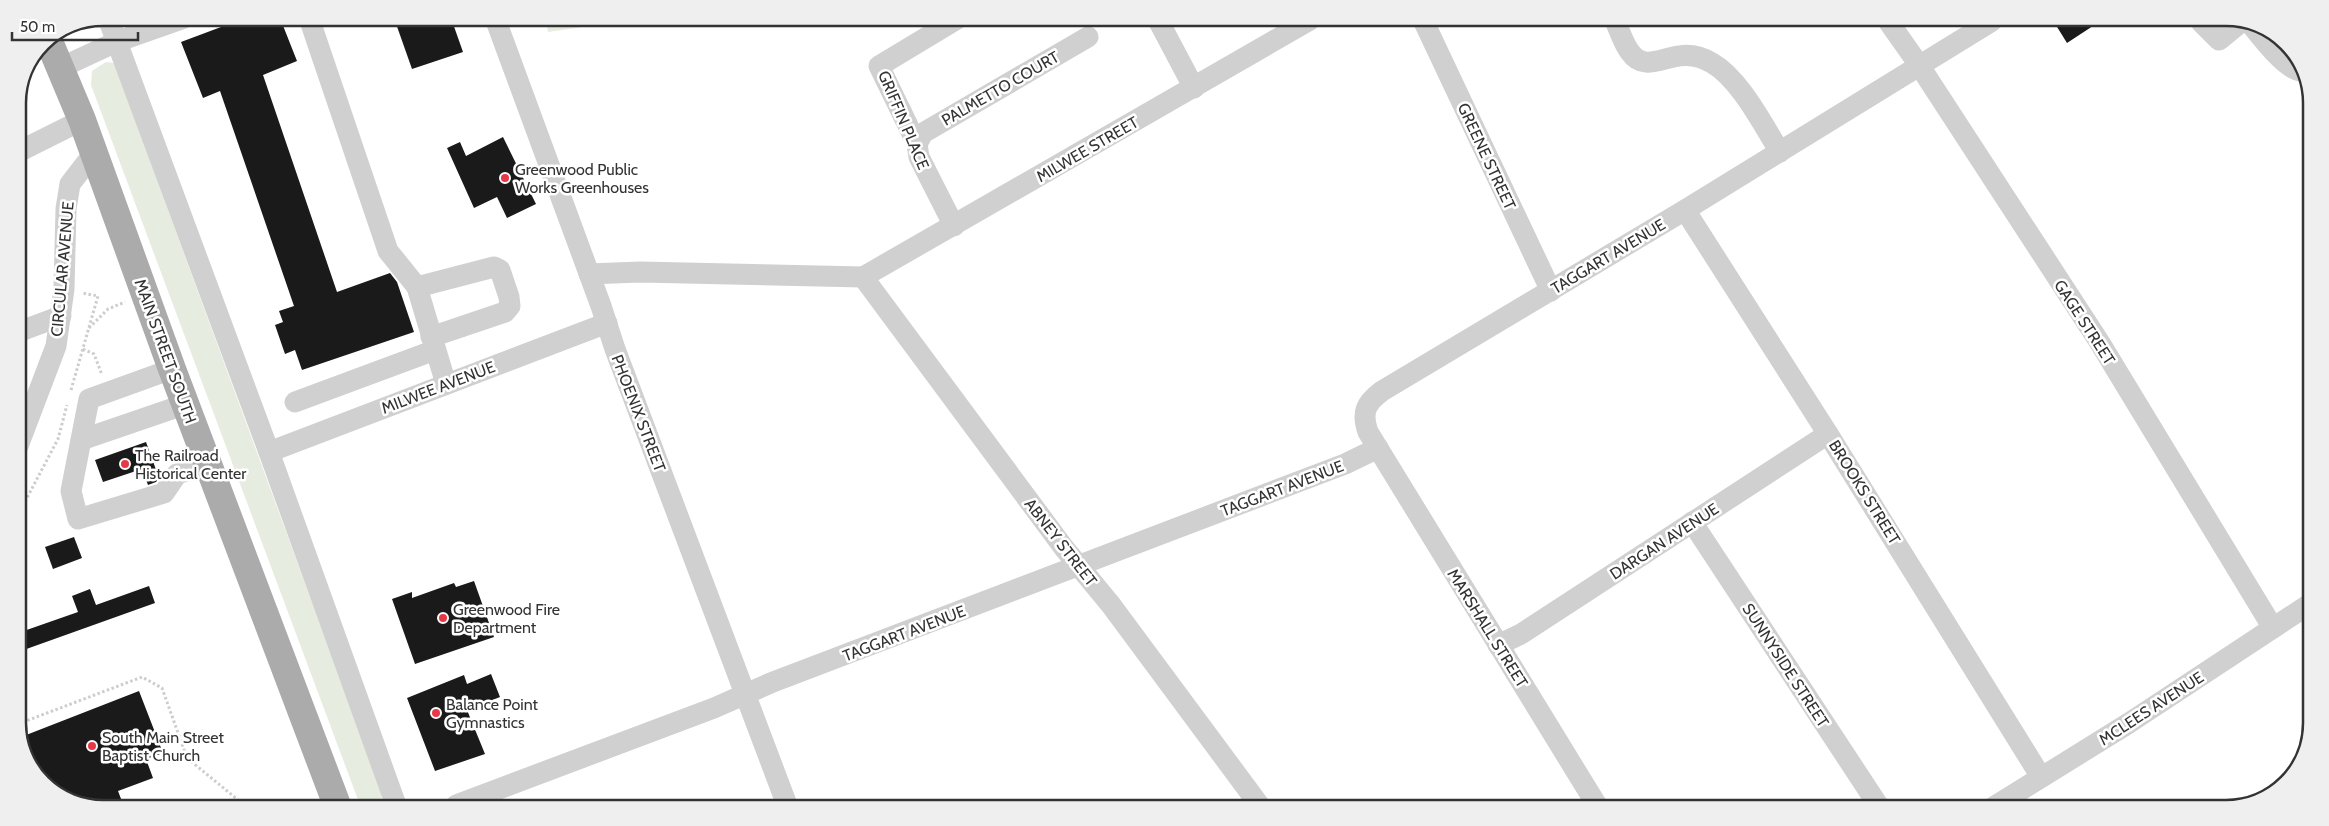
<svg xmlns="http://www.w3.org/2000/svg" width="2329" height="826" font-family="Cabin,sans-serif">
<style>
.grass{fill:#e6ecdf}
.building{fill:#1a1a1a}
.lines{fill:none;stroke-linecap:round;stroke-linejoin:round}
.path{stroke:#cdcdcd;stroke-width:3;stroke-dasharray:2.5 2.5;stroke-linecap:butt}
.minor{stroke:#d0d0d0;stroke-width:21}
.major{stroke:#ababab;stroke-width:28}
.poi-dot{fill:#e63946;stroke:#fff;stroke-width:2}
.labels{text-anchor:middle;stroke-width:5;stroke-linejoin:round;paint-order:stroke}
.street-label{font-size:16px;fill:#333;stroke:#fff}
.poi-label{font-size:16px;fill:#333;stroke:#fff;text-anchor:start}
.rim{fill:none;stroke:#333;stroke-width:2.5}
</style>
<rect width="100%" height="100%" fill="#fff"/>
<g class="grass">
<polygon points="546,18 637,19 548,32"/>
<polygon points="106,62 114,63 382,793 381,805 360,805 91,85 92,71"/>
</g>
<g class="building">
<polygon points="245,18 280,18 297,61 263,75 337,292 390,273 397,282 414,332 302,370 295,350 285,354 275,325 283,322 279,311 294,306 220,91 203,98 181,42"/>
<polygon points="394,18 451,18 463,52 412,69"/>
<polygon points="2054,22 2099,22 2067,43"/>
<polygon points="503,137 536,204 507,218 497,197 474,208 447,148 460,142 466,156"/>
<polygon points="146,442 159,478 156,482 148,485 142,469 103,482 95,460"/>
<polygon points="74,537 82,558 53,569 45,547"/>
<polygon points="474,581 494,637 415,664 392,599 412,592 412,598 454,583 456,587"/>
<polygon points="149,586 155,603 18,652 18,633 78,612 72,596 90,589 96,605"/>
<polygon points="491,674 500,697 467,710 485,754 435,771 407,698 464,675 467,684"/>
<polygon points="139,691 163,753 146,759 153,778 118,791 123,804 76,804 35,775 21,737"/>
</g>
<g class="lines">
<g class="path">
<polyline points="89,328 108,309 125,302"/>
<polyline points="83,349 94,354 102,375"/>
<polyline points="71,390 98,296 82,293"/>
<polyline points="18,515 58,439 67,405"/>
<polyline points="18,724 142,677 162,688 187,758 243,804"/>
</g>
<g class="minor">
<polyline points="108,18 269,452 396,805"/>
<polyline points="309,18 388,251 417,287 446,384"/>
<polyline points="495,18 601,306 615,349 787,805"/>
<polyline points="1158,20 1194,88"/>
<polyline points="1423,20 1551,291"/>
<path d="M 1615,21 C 1620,31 1623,43 1630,52 C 1643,71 1661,58 1679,56 C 1691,54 1702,57 1712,63 C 1740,79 1763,125 1780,152"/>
<polyline points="1888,21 1919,65 2100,343 2273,628"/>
<polyline points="2201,22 2219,40 2241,22"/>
<path d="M 2249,22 C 2259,34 2285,70 2301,71"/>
<polyline points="60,68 116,42 184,18"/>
<polyline points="917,144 923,133 1088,37"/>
<polyline points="18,152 82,120"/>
<polyline points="1685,210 1828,434 2041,777"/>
<polyline points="954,226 919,157 917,144 879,66 957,19"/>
<polyline points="589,274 640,272 863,277"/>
<polyline points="863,277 1064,548 1111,605 1260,806"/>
<polyline points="863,277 1310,20"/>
<polyline points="417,287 494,267 500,270 509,297 510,306 505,312 431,337"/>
<polyline points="18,332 61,316"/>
<polyline points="172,369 89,399 71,491 78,519 164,493 177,474 208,463"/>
<polyline points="295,402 435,350"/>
<polyline points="81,440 186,404"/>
<polyline points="18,446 56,346 64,289 66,209 70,184 94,153"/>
<polyline points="269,452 607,323"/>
<polyline points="1692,522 1880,808"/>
<polyline points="1498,645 1521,634 1828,434"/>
<polyline points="456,805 714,708 773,682 1345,464 1378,448"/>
<path d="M 1598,807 L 1368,432 C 1361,412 1366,403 1382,391 L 1685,210 L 1992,21"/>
<polyline points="1992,808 2129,723 2308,605"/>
</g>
<polyline class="major" points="48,39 82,120 172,369 337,805"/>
</g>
<g class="poi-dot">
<circle cx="505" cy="178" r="5"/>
<circle cx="125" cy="464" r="5"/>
<circle cx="443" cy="618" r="5"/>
<circle cx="436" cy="713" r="5"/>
<circle cx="92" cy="746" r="5"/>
</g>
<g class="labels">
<g class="street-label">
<text transform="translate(1000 88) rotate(-30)" y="6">PALMETTO COURT</text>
<text transform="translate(904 120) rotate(67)" y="6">GRIFFIN PLACE</text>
<text transform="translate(1087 149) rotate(-30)" y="6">MILWEE STREET</text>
<text transform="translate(1487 156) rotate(65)" y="6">GREENE STREET</text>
<text transform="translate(1608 256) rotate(-31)" y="6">TAGGART AVENUE</text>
<text transform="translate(62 269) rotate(-85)" y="6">CIRCULAR AVENUE</text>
<text transform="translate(2085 322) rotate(57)" y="6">GAGE STREET</text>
<text transform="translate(166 351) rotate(70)" y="6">MAIN STREET SOUTH</text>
<text transform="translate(438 387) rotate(-21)" y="6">MILWEE AVENUE</text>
<text transform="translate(639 413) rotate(69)" y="6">PHOENIX STREET</text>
<text transform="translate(1282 488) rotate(-21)" y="6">TAGGART AVENUE</text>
<text transform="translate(1865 492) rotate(58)" y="6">BROOKS STREET</text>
<text transform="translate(1664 541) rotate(-33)" y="6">DARGAN AVENUE</text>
<text transform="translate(1061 542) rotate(52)" y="6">ABNEY STREET</text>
<text transform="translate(1488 628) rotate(58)" y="6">MARSHALL STREET</text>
<text transform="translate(904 633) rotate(-21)" y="6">TAGGART AVENUE</text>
<text transform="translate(1786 665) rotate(57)" y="6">SUNNYSIDE STREET</text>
<text transform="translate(2151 708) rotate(-33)" y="6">MCLEES AVENUE</text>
</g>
<g class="poi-label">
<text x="515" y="175">Greenwood Public<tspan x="515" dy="18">Works Greenhouses</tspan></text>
<text x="135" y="461">The Railroad<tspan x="135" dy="18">Historical Center</tspan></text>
<text x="453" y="615">Greenwood Fire<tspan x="453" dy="18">Department</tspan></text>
<text x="446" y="710">Balance Point<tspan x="446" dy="18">Gymnastics</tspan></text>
<text x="102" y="743">South Main Street<tspan x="102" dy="18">Baptist Church</tspan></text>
</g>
</g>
<path d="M0 0H2329V826H0ZM103 26H2226A77 77 0 0 1 2303 103V723A77 77 0 0 1 2226 800H103A77 77 0 0 1 26 723V103A77 77 0 0 1 103 26Z" fill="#efefef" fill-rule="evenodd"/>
<path class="rim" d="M103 26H2226A77 77 0 0 1 2303 103V723A77 77 0 0 1 2226 800H103A77 77 0 0 1 26 723V103A77 77 0 0 1 103 26Z"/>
<path d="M12 32v8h126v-8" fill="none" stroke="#333333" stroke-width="2.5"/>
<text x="20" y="32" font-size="15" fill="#333333" stroke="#ffffff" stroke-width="4" paint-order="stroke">50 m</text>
</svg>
